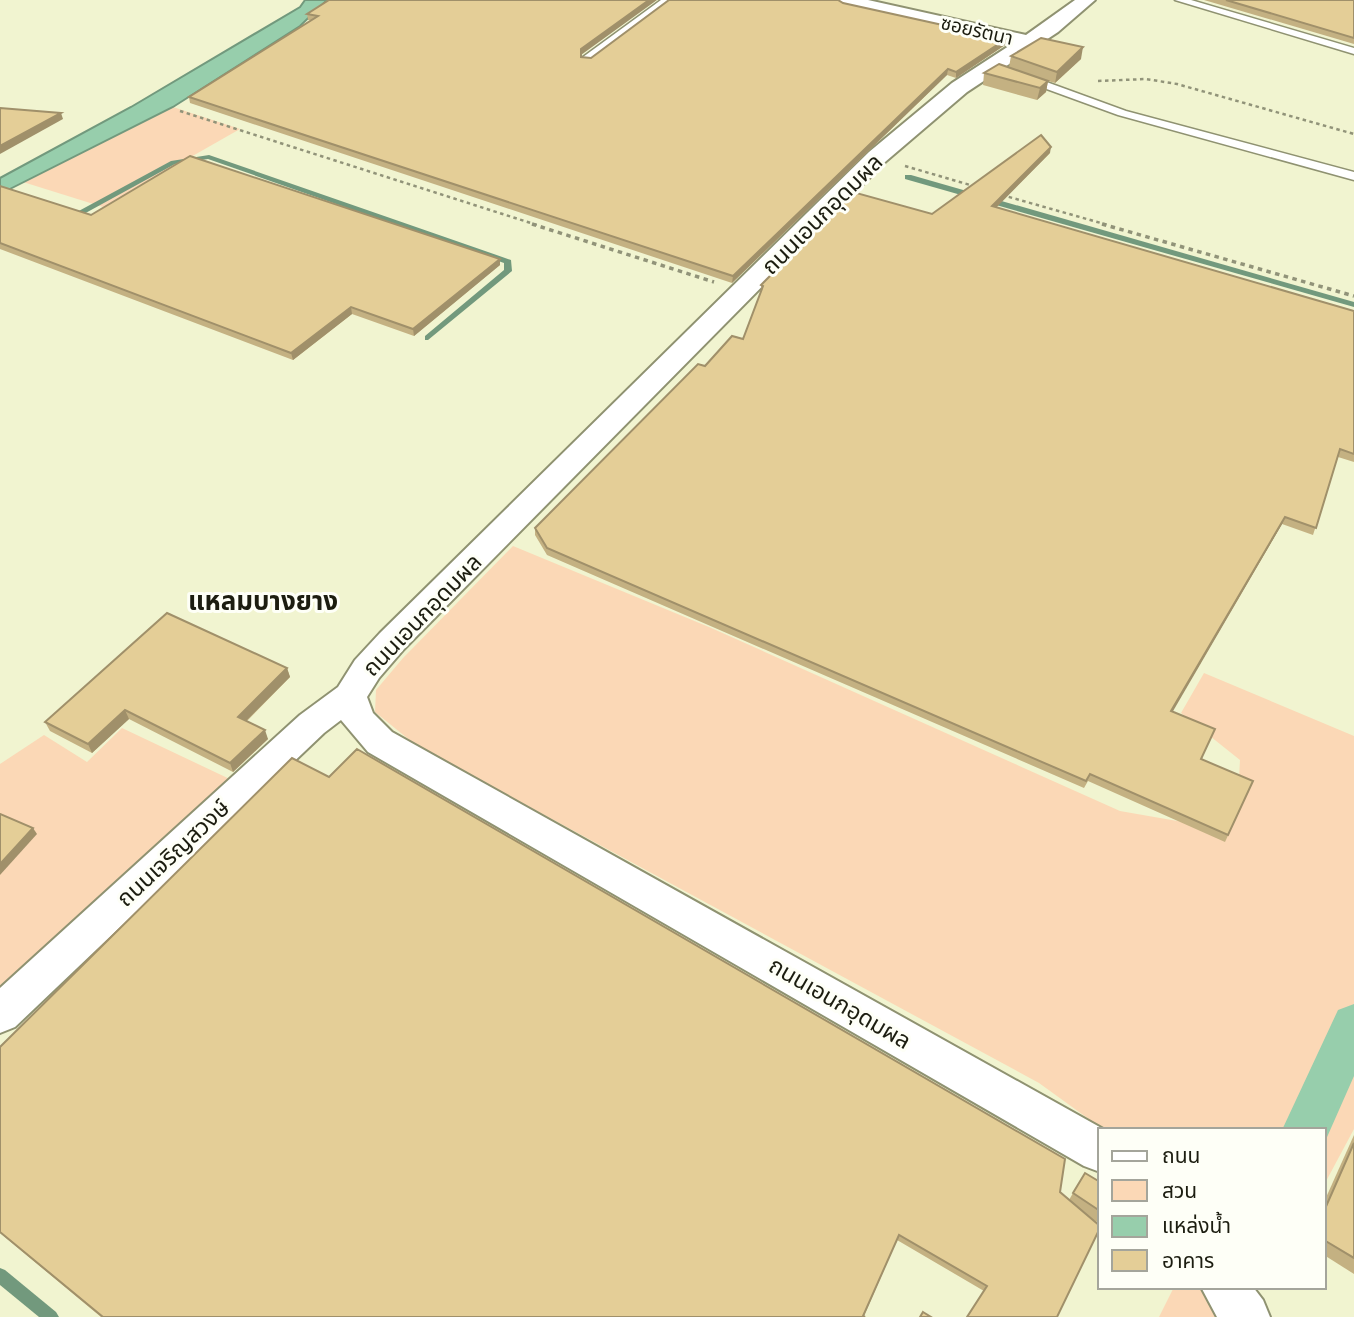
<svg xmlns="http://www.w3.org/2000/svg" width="1354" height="1317" font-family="'Times New Roman','Noto Sans Thai',serif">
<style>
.green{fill:#fbd8b6}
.water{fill:#97ceac;stroke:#72997d;stroke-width:2}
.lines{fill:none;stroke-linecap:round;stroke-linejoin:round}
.stream{fill:#72997d;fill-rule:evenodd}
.canal{fill:#97ceac;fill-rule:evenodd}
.lane-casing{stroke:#8f9271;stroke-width:3}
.street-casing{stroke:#8f9271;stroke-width:4}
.path-far1{stroke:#919379;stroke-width:2.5;stroke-dasharray:3.5 3.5;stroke-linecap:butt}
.path{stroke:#919379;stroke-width:3.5;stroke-dasharray:4.5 4.5;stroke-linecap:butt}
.lane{fill:#fff;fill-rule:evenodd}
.street{fill:#fff;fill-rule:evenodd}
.wall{fill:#c4b182}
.shaded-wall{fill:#a0906a}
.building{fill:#e4ce97;stroke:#a0906a;stroke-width:2}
.labels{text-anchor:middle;stroke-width:6;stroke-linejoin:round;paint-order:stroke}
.far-street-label{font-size:19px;fill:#1c1d10;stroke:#fefff7}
.street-label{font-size:23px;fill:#1c1d10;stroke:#fefff7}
.quarter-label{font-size:26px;font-weight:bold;fill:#1c1d10;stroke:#fefff7}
</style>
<rect width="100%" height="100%" fill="#f1f4d0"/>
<g class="green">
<polygon points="173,107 240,129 103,207 23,182"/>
<polygon points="513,546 709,627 1120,811 1223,829 1238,797 1240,760 1181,713 1204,673 1354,736 1354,1129 1324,1185 1324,1130 1104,1130 1039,1083 417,746 375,712 376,690 403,658"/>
<polygon points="122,728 236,782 0,1005 0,764 44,735 87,762"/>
<polygon points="1174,1287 1208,1287 1230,1317 1159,1317"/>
</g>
<polygon class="water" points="305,0 327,0 300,26 173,107 0,194 0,178 131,107 300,7"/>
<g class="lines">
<g class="stream">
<polygon points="209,155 511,260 512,271 428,340 425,340 425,336 504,270 504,263 208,159 175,164 71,221 64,219 171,161"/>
<polygon points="905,175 911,175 1354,302 1354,307 905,179"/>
<polygon points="0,1268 5,1270 56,1312 59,1317 39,1317 0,1285"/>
</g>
<polygon class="canal" points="1354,1004 1354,1076 1324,1144 1324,1130 1282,1130 1338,1010"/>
<g class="lane-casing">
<g id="lane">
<polygon points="661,0 672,0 591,61 583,61 583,57"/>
<polygon points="1175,0 1191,0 1354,48 1354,54"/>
<polygon points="1022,76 1030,76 1126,111 1354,172 1354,180 1118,115 1022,80"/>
</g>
</g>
<g class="street-casing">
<g id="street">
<polygon points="834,0 868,0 1026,35 1075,0 1095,0 1058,32 967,92 885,162 404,649 379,678 367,697 373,713 392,732 1105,1130 1100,1130 1100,1172 1084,1166 368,752 341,720 324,733 15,1027 0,1033 0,988 300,715 338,687 355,660 380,633 869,152 952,83 1012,44 843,6"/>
<polygon points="1201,1287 1253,1287 1263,1300 1270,1317 1217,1317"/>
</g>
</g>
<g class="path-far1">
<polyline points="1098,81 1146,79 1177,84 1354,134"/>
<polyline points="180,111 537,225"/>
<polyline points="905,166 977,187"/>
<polyline points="1002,195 1108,225"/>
</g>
<g class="path">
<polyline points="532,224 714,282"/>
<polyline points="1102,224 1354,296"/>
</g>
<use href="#lane" class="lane"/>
<use href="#street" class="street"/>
</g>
<g class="wall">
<polygon points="1204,0 1354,0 1354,44"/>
<polygon points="843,3 1006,39 1005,45 956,78 947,75 732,283 190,103 189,97 311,20 308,20 307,14 581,55 581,57 591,58"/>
<polygon points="1011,56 1081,59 1055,83 1048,81 1046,92 1037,100 983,85 984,73 1009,67"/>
<polygon points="1050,153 996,207 1354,311 1354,462 1338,457 1313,535 1282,524 1172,711 1201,759 1253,781 1225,842 1088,781 1084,788 547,555 535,535 535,528 705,366 743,339 761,292 761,285 932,214"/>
<polygon points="0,186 91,215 500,259 500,265 414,336 352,314 293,360 0,249"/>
<polygon points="287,668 290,677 247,721 268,739 233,772 129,719 92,753 50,731 45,722"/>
<polygon points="0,1047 1060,1192 1069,1200 1073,1193 1100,1182 1100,1224 1094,1220 984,1291 897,1240 864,1316 865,1317 101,1317 0,1233"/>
<polygon points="1354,1135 1354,1274 1324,1255 1324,1202"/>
</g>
<g class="shaded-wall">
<polygon points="649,0 657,0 581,55 581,63 581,49"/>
<polygon points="1006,39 1005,45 956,78 956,72"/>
<polygon points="1083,47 1081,59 1055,83 1057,72"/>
<polygon points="948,69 947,75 732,283 733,276"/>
<polygon points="1048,81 1046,92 1037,100 1040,88"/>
<polygon points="61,113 63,119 0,154 0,146"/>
<polygon points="1051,147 1050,153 991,213 992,206"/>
<polygon points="500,259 500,265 414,336 413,329"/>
<polygon points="351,307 352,314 293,360 291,353"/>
<polygon points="1285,517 1282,524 1169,718 1171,711"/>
<polygon points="287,668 290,677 241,726 238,717"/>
<polygon points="125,710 129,719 92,753 88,744"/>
<polygon points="265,730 268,739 233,772 230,763"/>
<polygon points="33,828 37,834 0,875 0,864"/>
</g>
<g class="building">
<polygon points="329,0 649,0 581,49 581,57 591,58 669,0 838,0 843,3 1006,39 956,72 948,69 733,276 189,97 318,16 307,14"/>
<polygon points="1226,0 1354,0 1354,38"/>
<polygon points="1041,38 1083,47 1057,72 1011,56"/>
<polygon points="999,64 1048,81 1040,88 984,73"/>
<polygon points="0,108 61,113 0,146"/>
<polygon points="1041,135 1051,147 992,206 1354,311 1354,454 1340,449 1316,528 1285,517 1171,711 1215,729 1201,759 1253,781 1228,835 1090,774 1086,781 547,548 535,528 698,364 705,366 732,336 743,339 763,286 761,285 853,192 932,214"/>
<polygon points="190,156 500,259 413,329 351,307 291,353 0,243 0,186 91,215"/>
<polygon points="167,613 287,668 238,717 265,730 230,763 125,710 88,744 45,722"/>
<polygon points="357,749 1065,1159 1060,1192 1100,1226 1100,1228 1057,1317 967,1317 987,1286 899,1235 863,1316 865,1317 103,1317 0,1232 0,1047 292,758 329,777"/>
<polygon points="0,814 33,828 0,864"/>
<polygon points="1354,1143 1354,1258 1324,1240 1324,1211"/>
<polygon points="1085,1173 1100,1182 1100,1211 1073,1193"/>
<polygon points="923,1312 931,1317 920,1317"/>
</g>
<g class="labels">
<g class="far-street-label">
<text transform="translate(977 30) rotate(13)" y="7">ซอยรัตนา</text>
</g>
<g class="street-label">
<text transform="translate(822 214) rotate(-45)" y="8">ถนนเอนกอุดมผล</text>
<text transform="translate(422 615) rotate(-46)" y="8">ถนนเอนกอุดมผล</text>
<text transform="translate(173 853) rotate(-43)" y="8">ถนนเจริญสวงษ์</text>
<text transform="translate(840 1003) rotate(30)" y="8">ถนนเอนกอุดมผล</text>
</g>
<g class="quarter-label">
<text x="263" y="610">แหลมบางยาง</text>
</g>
</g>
<rect x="1098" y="1128" width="228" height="161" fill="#fefff7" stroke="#a4a59b" stroke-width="2"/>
<rect x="1112" y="1151" width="35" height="10" fill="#ffffff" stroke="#a4a59b" stroke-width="2"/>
<text x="1162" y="1163" font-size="21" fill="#1c1d10">ถนน</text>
<rect x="1112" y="1180" width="35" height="21" fill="#fbd8b6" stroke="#a4a59b" stroke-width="2"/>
<text x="1162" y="1198" font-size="21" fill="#1c1d10">สวน</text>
<rect x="1112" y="1216" width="35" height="21" fill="#97ceac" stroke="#a4a59b" stroke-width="2"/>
<text x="1162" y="1233" font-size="21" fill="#1c1d10">แหล่งน้ำ</text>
<rect x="1112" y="1250" width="35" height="21" fill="#e4ce97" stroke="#a4a59b" stroke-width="2"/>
<text x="1162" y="1268" font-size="21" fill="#1c1d10">อาคาร</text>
</svg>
